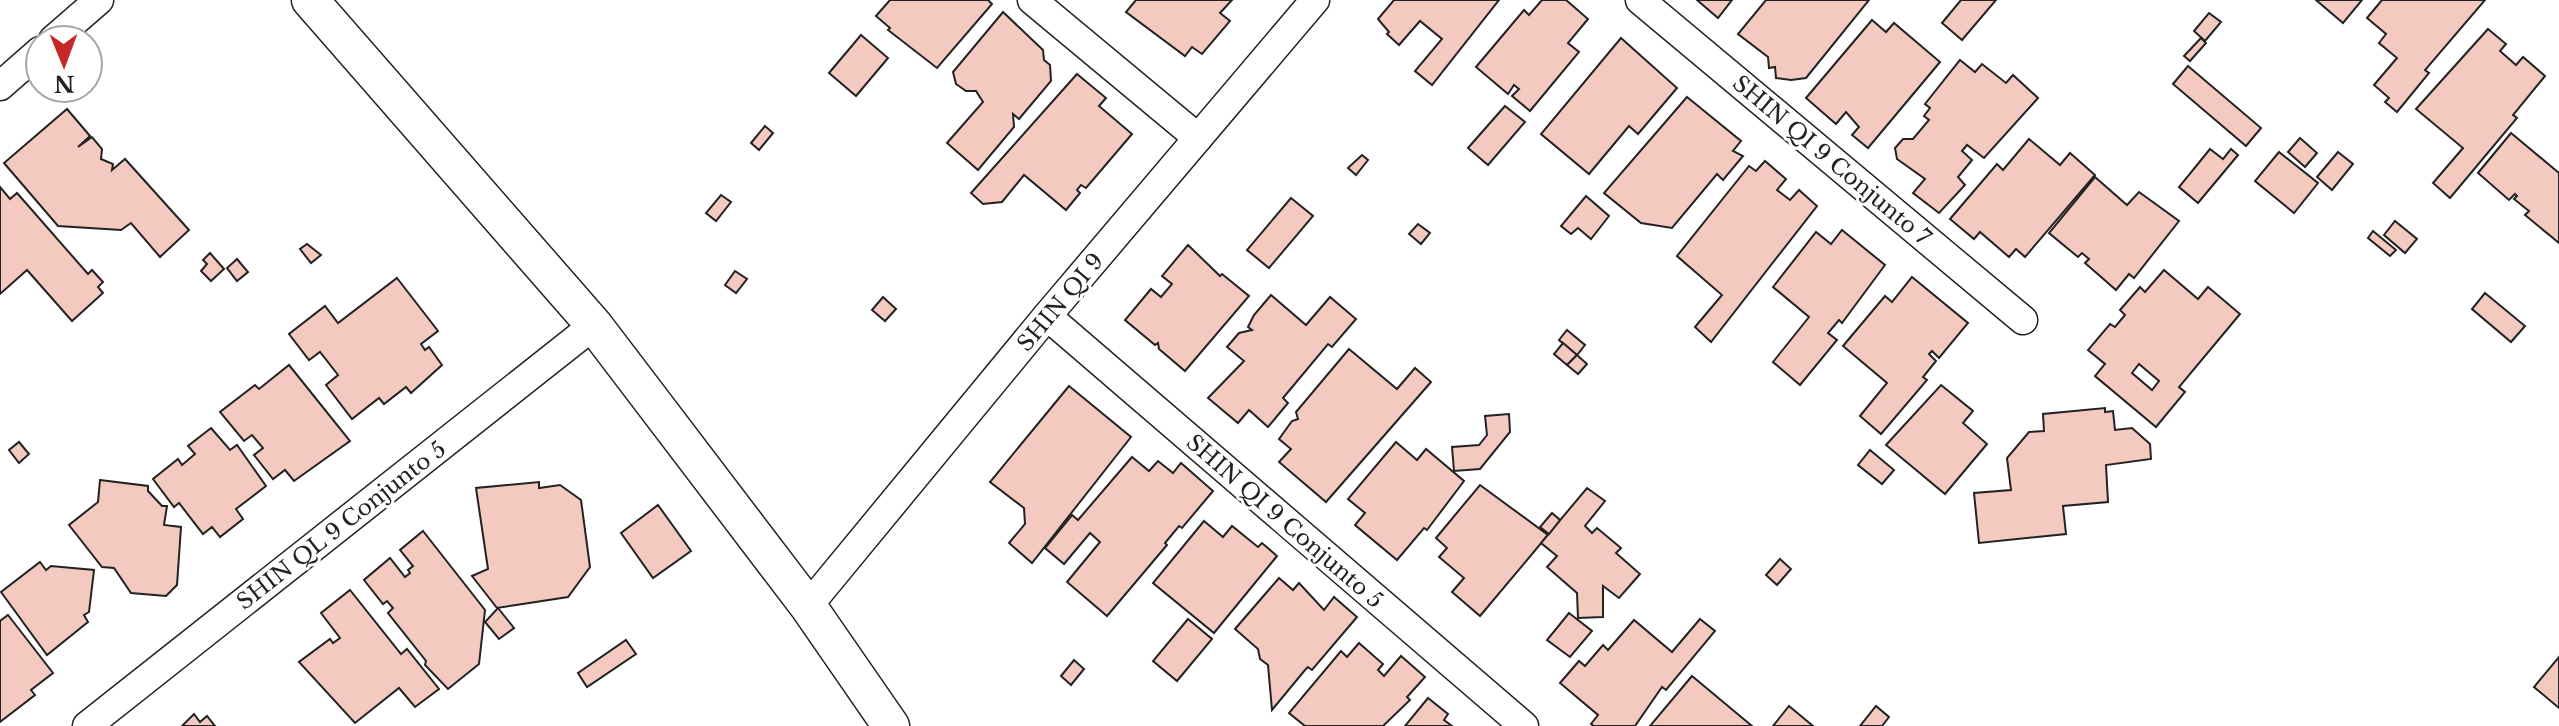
<svg xmlns="http://www.w3.org/2000/svg" width="2559" height="726" font-family="'Libre Baskerville',serif">
<style>
.building{fill:#f3c9c0;stroke:#222;stroke-width:2;fill-rule:evenodd}
.lines{fill:none;stroke-linecap:round;stroke-linejoin:round}
.minor-casing{stroke:#222;stroke-width:31}
.tertiary-casing{stroke:#222;stroke-width:39}
.minor{stroke:#fff;stroke-width:28}
.tertiary{stroke:#fff;stroke-width:36}
.labels{text-anchor:middle;stroke-width:6;stroke-linejoin:round;paint-order:stroke}
.street-label{font-size:22px;fill:#222;stroke:#fff}
</style>
<rect width="100%" height="100%" fill="#fff"/>
<g class="building">
<polygon points="890,0 988,0 992,4 937,68 888,30 890,28 876,16"/>
<polygon points="1136,0 1232,0 1220,13 1230,21 1202,54 1192,47 1185,56 1126,12"/>
<polygon points="1394,0 1499,0 1432,85 1415,71 1442,39 1420,21 1399,45 1387,34 1389,32 1378,19"/>
<polygon points="1542,0 1566,0 1588,19 1568,43 1579,52 1530,111 1512,96 1519,89 1514,85 1508,94 1476,67 1524,10 1529,15"/>
<polygon points="1697,0 1732,0 1718,18"/>
<polygon points="1766,0 1869,0 1806,78 1791,80 1776,78 1775,67 1769,68 1768,57 1738,34"/>
<polygon points="1961,0 1996,0 1962,40 1942,23"/>
<polygon points="2316,0 2362,0 2343,23"/>
<polygon points="2382,0 2485,0 2425,70 2429,73 2397,112 2385,102 2389,98 2374,85 2397,58 2379,43 2386,34 2367,18"/>
<polygon points="1003,12 1043,50 1044,60 1050,65 1051,81 1019,119 1013,114 1014,127 978,170 947,143 983,102 976,91 966,91 956,84 953,72"/>
<polygon points="2209,13 2221,22 2205,41 2194,31"/>
<polygon points="1872,20 1886,32 1894,23 1940,62 1868,148 1852,135 1859,127 1846,112 1836,124 1806,98"/>
<polygon points="2488,29 2506,44 2500,51 2516,65 2523,57 2545,76 2513,115 2517,118 2450,198 2433,183 2463,148 2416,109"/>
<polygon points="861,35 888,58 856,96 829,73"/>
<polygon points="1621,38 1677,88 1638,134 1629,126 1589,174 1541,134"/>
<polygon points="2201,38 2206,43 2190,61 2184,56"/>
<polygon points="1960,60 1975,72 1982,64 2006,83 2013,75 2038,98 1984,158 1967,145 1962,151 1972,160 1958,177 1965,185 1939,213 1913,193 1925,179 1897,159 1895,148 1903,139 1913,139 1929,120 1924,116 1930,108 1925,104"/>
<polygon points="2188,66 2261,128 2246,146 2173,84"/>
<polygon points="1077,74 1106,98 1099,106 1132,134 1086,188 1081,185 1077,190 1080,193 1066,210 1024,175 1002,202 983,204 971,193"/>
<polygon points="1687,97 1741,141 1733,151 1743,156 1723,180 1717,174 1672,228 1641,223 1604,193"/>
<polygon points="1505,106 1525,122 1488,165 1468,148"/>
<polygon points="67,109 90,136 78,147 92,137 102,149 101,159 113,164 112,170 125,159 189,230 160,257 131,223 121,230 58,226 4,163"/>
<polygon points="765,126 773,133 759,150 751,143"/>
<polygon points="2511,133 2559,173 2559,243 2525,215 2529,211 2514,199 2517,196 2515,194 2509,200 2478,173"/>
<polygon points="2300,138 2317,153 2305,167 2288,152"/>
<polygon points="2029,139 2060,165 2070,153 2095,175 2025,257 2016,249 2009,257 1980,232 1974,239 1950,219 1997,164 2003,170"/>
<polygon points="2210,149 2223,159 2231,149 2238,155 2198,203 2179,187"/>
<polygon points="2279,152 2318,183 2294,213 2255,181"/>
<polygon points="2338,152 2353,164 2332,190 2317,177"/>
<polygon points="1362,155 1368,160 1356,175 1348,168"/>
<polygon points="1765,161 1786,179 1777,190 1790,200 1799,190 1817,206 1711,342 1695,327 1722,295 1677,256 1749,166 1756,171"/>
<polygon points="2095,177 2127,205 2139,192 2179,221 2134,278 2129,274 2116,290 2085,263 2089,259 2082,253 2078,257 2049,233"/>
<polygon points="0,187 10,199 17,193 88,274 92,270 103,282 98,287 103,293 72,321 27,270 0,294"/>
<polygon points="721,195 731,202 716,221 706,213"/>
<polygon points="1586,196 1609,216 1591,239 1578,228 1571,234 1561,226"/>
<polygon points="1291,198 1313,216 1269,268 1247,250"/>
<polygon points="2395,221 2417,239 2405,253 2384,235"/>
<polygon points="1418,224 1430,233 1421,244 1409,234"/>
<polygon points="1842,230 1885,265 1842,323 1839,320 1828,333 1837,340 1800,385 1773,362 1809,317 1773,287 1816,232 1831,244"/>
<polygon points="2373,231 2396,250 2390,256 2368,238"/>
<polygon points="307,244 321,255 311,263 300,249"/>
<polygon points="1188,245 1220,276 1222,274 1249,296 1185,371 1159,349 1158,343 1155,345 1125,320 1151,289 1161,297 1172,284 1162,276"/>
<polygon points="210,253 224,269 211,281 201,271 207,264 203,260"/>
<polygon points="237,259 248,272 237,281 227,268"/>
<path d="M 2164,270 L 2198,299 L 2208,287 L 2240,314 L 2179,387 L 2185,392 L 2156,427 L 2095,376 L 2105,364 L 2088,350 L 2110,324 L 2115,327 L 2125,315 L 2120,310 L 2140,287 L 2145,292 ZM 2139,364 L 2159,381 L 2152,390 L 2132,373 Z"/>
<polygon points="735,271 747,279 736,293 725,285"/>
<polygon points="1912,277 1968,323 1939,358 1932,351 1929,354 1936,361 1923,377 1927,380 1881,434 1860,416 1887,383 1843,346 1885,296 1892,302"/>
<polygon points="397,278 438,331 421,344 425,350 429,347 442,365 411,393 406,387 384,404 379,398 352,419 326,385 338,375 320,352 309,360 289,334 325,306 338,323"/>
<polygon points="2485,293 2525,326 2511,342 2472,309"/>
<polygon points="1271,295 1306,325 1330,297 1356,319 1332,347 1328,344 1283,398 1288,403 1268,427 1249,410 1238,423 1208,398 1244,361 1227,347 1239,333 1252,330 1248,327 1254,315"/>
<polygon points="883,297 896,309 885,321 872,310"/>
<polygon points="1567,330 1585,345 1577,355 1559,340"/>
<polygon points="1563,343 1577,355 1567,365 1554,354"/>
<polygon points="1349,349 1397,389 1415,368 1431,382 1326,502 1279,462 1291,449 1279,439 1292,421 1298,419 1296,412"/>
<polygon points="1577,355 1587,364 1578,374 1567,365"/>
<polygon points="289,365 350,441 294,481 285,470 273,479 254,455 263,448 252,435 244,441 220,412 255,385 259,389"/>
<polygon points="1941,385 1973,411 1963,423 1987,444 1945,494 1886,445"/>
<polygon points="1069,386 1131,437 1032,563 1009,543 1025,524 1024,508 990,482"/>
<polygon points="2105,408 2105,412 2113,411 2115,430 2132,428 2150,444 2151,459 2106,465 2108,502 2063,506 2066,534 1979,543 1974,493 2011,490 2007,458 2029,432 2044,431 2043,414"/>
<polygon points="1509,414 1510,432 1480,469 1454,471 1452,447 1479,445 1487,435 1485,416"/>
<polygon points="211,428 230,450 237,445 266,486 236,509 243,519 220,537 212,527 203,534 179,503 174,507 153,479 178,459 182,465 195,454 188,446"/>
<polygon points="19,442 29,454 19,463 9,450"/>
<polygon points="1396,442 1417,460 1426,449 1464,481 1427,530 1424,528 1397,560 1355,525 1365,513 1348,499"/>
<polygon points="1870,450 1894,470 1882,484 1858,465"/>
<polygon points="1132,457 1149,471 1158,461 1173,473 1181,463 1213,491 1182,528 1179,526 1165,543 1167,545 1107,616 1067,582 1100,542 1090,533 1064,564 1045,548 1072,515 1078,520"/>
<polygon points="100,480 148,486 148,491 162,506 167,506 164,525 181,527 177,585 166,596 131,593 114,568 102,567 69,525 98,502"/>
<polygon points="539,482 539,488 560,485 581,500 590,567 568,597 497,608 472,576 488,569 476,488"/>
<polygon points="1480,485 1548,535 1480,616 1452,592 1464,578 1439,557 1447,548 1436,538"/>
<polygon points="1587,488 1605,501 1585,526 1592,533 1597,528 1621,548 1616,553 1640,574 1619,598 1603,586 1603,617 1578,618 1577,593 1547,567 1557,556 1541,543"/>
<polygon points="658,505 691,551 653,578 621,533"/>
<polygon points="1552,513 1560,520 1549,534 1540,527"/>
<polygon points="1204,521 1223,537 1232,526 1258,547 1262,543 1277,556 1214,633 1153,583"/>
<polygon points="423,531 485,610 479,664 448,689 425,665 426,661 388,613 393,608 387,601 383,604 364,580 390,558 405,577 410,573 408,570 413,566 400,550"/>
<polygon points="1780,559 1791,569 1777,585 1766,575"/>
<polygon points="40,562 46,570 51,566 94,570 89,612 84,615 88,622 47,655 1,592"/>
<polygon points="1279,578 1293,590 1299,583 1324,610 1334,597 1357,617 1312,670 1308,667 1305,670 1272,710 1268,665 1260,659 1258,649 1235,629"/>
<polygon points="350,590 401,654 407,649 439,689 415,707 399,688 355,723 299,662 330,639 333,643 340,638 321,613"/>
<polygon points="498,608 514,628 499,639 485,622"/>
<polygon points="1569,613 1592,631 1570,657 1547,640"/>
<polygon points="8,615 53,673 31,690 35,695 0,722 0,621"/>
<polygon points="1188,619 1212,639 1177,681 1153,661"/>
<polygon points="1700,619 1715,631 1666,690 1662,687 1635,726 1594,726 1591,724 1598,715 1560,683 1579,661 1585,666 1603,645 1608,650 1634,620 1672,652"/>
<polygon points="626,640 636,654 587,687 578,673"/>
<polygon points="1359,643 1383,664 1378,670 1384,676 1401,656 1425,677 1407,697 1410,700 1383,726 1305,726 1289,713 1341,651 1347,657"/>
<polygon points="2559,657 2559,708 2534,687"/>
<polygon points="1074,660 1084,669 1071,685 1061,676"/>
<polygon points="1692,676 1752,726 1650,726"/>
<polygon points="1428,698 1448,714 1444,720 1452,726 1405,726"/>
<polygon points="1789,706 1813,726 1773,726"/>
<polygon points="1876,706 1889,717 1882,726 1860,726"/>
<polygon points="194,714 200,722 207,716 215,726 182,726"/>
</g>
<g class="lines">
<g class="minor-casing">
<g id="minor">
<polyline points="1032,0 1198,138"/>
<polyline points="1640,0 2023,320"/>
<polyline points="53,40 99,0"/>
<polyline points="0,86 40,51"/>
<polyline points="1047,316 1524,726"/>
<polyline points="808,606 1047,316 1315,0"/>
<polyline points="87,726 594,325"/>
</g>
</g>
<g class="tertiary-casing">
<polyline id="tertiary" points="310,0 594,325 808,606 891,726"/>
</g>
<use href="#minor" class="minor"/>
<use href="#tertiary" class="tertiary"/>
</g>
<g class="labels">
<g class="street-label">
<text transform="translate(1832 160) rotate(40)" y="8">SHIN QI 9 Conjunto 7</text>
<text transform="translate(1060 302) rotate(-50)" y="8">SHIN QI 9</text>
<text transform="translate(1285 521) rotate(41)" y="8">SHIN QI 9 Conjunto 5</text>
<text transform="translate(341 525) rotate(-38)" y="8">SHIN QL 9 Conjunto 5</text>
</g>
</g>
<g transform="translate(64 64) rotate(179)"><circle r="38" fill="#ffffff" stroke="#a7a7a7" stroke-width="2"/>
<path d="M0-6L14 30L0 20L-14 30Z" fill="#c62828"/>
<text y="-12" font-size="22" font-weight="bold" text-anchor="middle" fill="#222222">N</text>
</g>
</svg>
